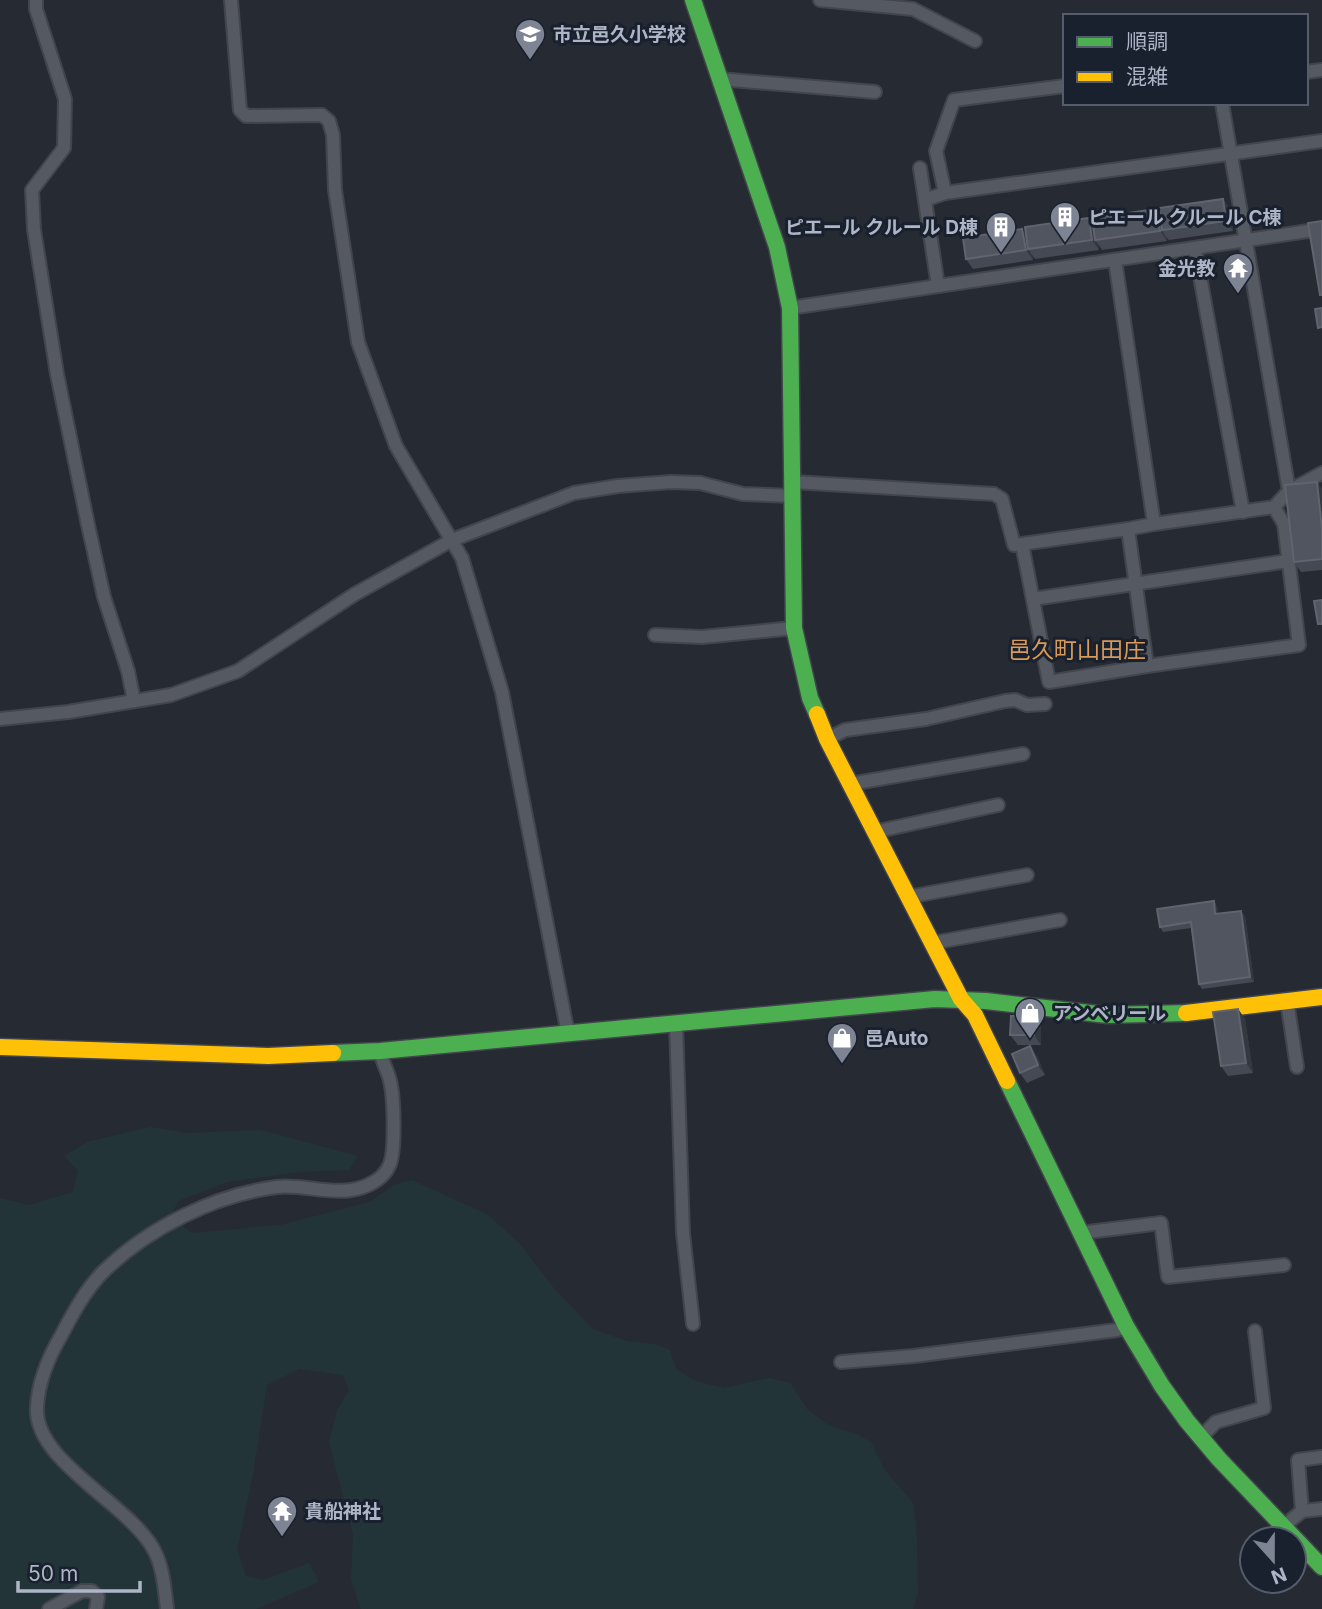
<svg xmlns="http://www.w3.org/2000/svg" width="1322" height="1609" font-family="Inter,'Noto Sans JP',sans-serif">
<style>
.green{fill:#233439}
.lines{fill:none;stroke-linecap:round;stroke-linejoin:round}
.street-casing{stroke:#42454c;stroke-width:16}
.fast-casing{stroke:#42454c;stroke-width:19}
.slow-casing{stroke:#42454c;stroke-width:19}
.street{stroke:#555962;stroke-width:12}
.fast{stroke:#4caf50;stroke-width:16}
.slow{stroke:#ffc107;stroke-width:16}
.wall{fill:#454953}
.shaded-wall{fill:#343841}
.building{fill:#50555f;stroke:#5f646f;stroke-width:2}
.labels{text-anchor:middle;stroke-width:6;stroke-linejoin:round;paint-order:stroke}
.poi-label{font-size:19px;font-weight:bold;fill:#aeb5c6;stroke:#19202e;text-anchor:start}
.quarter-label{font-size:23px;fill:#d79a58;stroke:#19202e}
</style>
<rect width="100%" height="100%" fill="#262a33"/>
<polygon class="green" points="150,1127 186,1133 260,1130 358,1156 349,1170 299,1172 227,1182 178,1201 171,1217 192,1233 280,1225 370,1202 394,1185 412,1180 488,1215 520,1244 553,1287 593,1329 627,1341 655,1344 670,1350 676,1369 695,1381 724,1388 769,1378 790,1383 807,1409 828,1425 858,1435 871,1442 884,1469 913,1503 917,1537 918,1593 913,1609 361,1609 351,1580 353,1534 329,1442 337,1411 349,1390 343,1375 299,1369 267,1385 253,1474 237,1550 246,1576 263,1580 309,1563 319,1582 256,1609 0,1609 0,1198 29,1205 73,1192 78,1170 64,1156 87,1142"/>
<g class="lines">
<g class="street-casing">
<g id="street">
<polyline points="36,0 36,9 65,99 64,148 32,190 34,230 57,374 88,525 104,597 128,671 134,701"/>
<polyline points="231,0 240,110 246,116 322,115 329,121 333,135 335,190 358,342 396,446 462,558 502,692 568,1034"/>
<polyline points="820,0 913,9 975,41"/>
<polyline points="1306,72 1322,70"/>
<polyline points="719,79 875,92"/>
<polyline points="1222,103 1289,491"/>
<polyline points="920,168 938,286"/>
<polyline points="945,193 936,151 954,100 1065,86"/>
<polyline points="925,200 945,193 1322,141"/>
<polyline points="1195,249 1243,512"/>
<polyline points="1115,260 1154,524 1274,507 1289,491 1322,473"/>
<polyline points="790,308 1322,229"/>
<polyline points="793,482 994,494 1002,499 1014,545 1128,529"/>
<polyline points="1154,524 1128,529 1147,666 1299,645 1284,524 1274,507"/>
<polyline points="1022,544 1049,682 1147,666"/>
<polyline points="1033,599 1288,561"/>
<polyline points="655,635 702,637 794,628"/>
<polyline points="0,719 68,712 171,695 238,671 355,594 452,540 574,493 618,486 671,482 700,483 743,494 793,496"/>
<polyline points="827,739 845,730 926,719 1005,701 1015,700 1027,705 1045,704"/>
<polyline points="850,784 1023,754"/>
<polyline points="874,832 998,805"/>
<polyline points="908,897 1027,875"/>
<polyline points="932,943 1060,920"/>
<polyline points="1287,1001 1297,1067"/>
<polyline points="676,1024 683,1233 693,1324"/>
<polyline points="1080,1233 1161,1223 1168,1277 1284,1265"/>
<polyline points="841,1362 914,1356 1117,1330 1126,1326"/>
<polyline points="1201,1437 1216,1422 1264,1408 1255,1331"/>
<polyline points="1302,1511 1298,1460 1322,1457"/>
<polyline points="1284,1526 1302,1511 1322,1509"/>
<polyline points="49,1609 82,1591 92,1591 98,1597 96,1609"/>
<path d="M 167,1609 C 165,1591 163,1568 155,1552 C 132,1505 34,1462 37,1408 C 38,1382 49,1356 62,1334 C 73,1313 86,1289 103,1272 C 148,1228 214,1195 277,1187 C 301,1184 327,1194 351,1190 C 365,1188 383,1180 389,1166 C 396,1153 394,1096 390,1081 C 388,1071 382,1062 380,1051"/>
</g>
</g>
<g class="fast-casing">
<g id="fast">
<polyline points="693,0 777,247 790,308 794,628 810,698 817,714"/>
<polyline points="333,1053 380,1051 935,999 986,1001 1107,1015 1186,1013"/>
<polyline points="1007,1081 1126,1326 1162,1386 1187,1421 1219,1459 1322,1567"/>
</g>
</g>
<g class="slow-casing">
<g id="slow">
<polyline points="817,714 827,739 961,999 975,1015 1007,1081"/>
<polyline points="1186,1013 1322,997"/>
<polyline points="0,1047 268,1056 333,1053"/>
</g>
</g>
<use href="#street" class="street"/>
<use href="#fast" class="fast"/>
<use href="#slow" class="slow"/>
</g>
<g class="wall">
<polygon points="1223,199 1230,209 1233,231 1169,240 1166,237 1167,241 1102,250 1099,245 1099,250 1035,259 1032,255 1033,260 973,269 966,259 1025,233 1093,224 1157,209 1159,213"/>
<polygon points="1317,482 1322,489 1322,570 1301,572 1294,562"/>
<polygon points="1217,906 1218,914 1245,916 1254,982 1202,989 1199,984 1191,928 1163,932 1160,927"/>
<polygon points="1238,1009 1245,1019 1253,1073 1228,1076 1221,1066"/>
<polygon points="1041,1026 1041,1045 1018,1045 1010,1035"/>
<polygon points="1037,1056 1045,1075 1027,1083 1020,1073"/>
</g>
<g class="shaded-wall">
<polygon points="1223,199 1230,209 1233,231 1226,221"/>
<polygon points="1157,209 1164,219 1162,230 1166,237 1167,241 1160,231"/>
<polygon points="1089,218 1096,228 1095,240 1099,245 1099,250 1092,240"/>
<polygon points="1022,229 1029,239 1028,249 1032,255 1033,260 1026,250"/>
<polygon points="1317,482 1322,489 1322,529"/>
<polygon points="1214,901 1217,906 1219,919 1215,914"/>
<polygon points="1241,911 1245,916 1254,982 1250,977"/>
<polygon points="1238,1009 1245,1019 1253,1073 1246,1063"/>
<polygon points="1034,1016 1041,1026 1041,1045 1034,1035"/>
<polygon points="1030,1046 1037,1056 1045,1075 1038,1065"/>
</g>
<g class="building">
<polygon points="1223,199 1226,221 1162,230 1159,208"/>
<polygon points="1157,209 1160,231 1095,240 1092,218"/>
<polygon points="1089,218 1092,240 1028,249 1025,227"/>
<polygon points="1322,221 1322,295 1320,295 1308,223"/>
<polygon points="1022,229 1026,250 966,259 963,238"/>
<polygon points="1322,308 1322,327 1318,328 1315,309"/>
<polygon points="1317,482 1322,529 1322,559 1294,562 1285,485"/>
<polygon points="1322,600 1322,624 1318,624 1314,601"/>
<polygon points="1214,901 1215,914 1241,911 1250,977 1199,984 1191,922 1160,927 1157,909"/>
<polygon points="1238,1009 1246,1063 1221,1066 1213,1012"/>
<polygon points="1011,1016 1034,1016 1034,1035 1010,1035"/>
<polygon points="1030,1046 1038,1065 1020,1073 1012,1054"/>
</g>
<defs>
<g id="school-pin" transform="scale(1.575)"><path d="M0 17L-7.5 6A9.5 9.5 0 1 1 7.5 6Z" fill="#7e8493" stroke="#19202e"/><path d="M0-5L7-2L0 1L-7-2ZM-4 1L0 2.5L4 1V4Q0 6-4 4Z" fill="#fff"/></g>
<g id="building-pin" transform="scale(1.575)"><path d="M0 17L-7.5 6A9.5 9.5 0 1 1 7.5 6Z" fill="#7e8493" stroke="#19202e"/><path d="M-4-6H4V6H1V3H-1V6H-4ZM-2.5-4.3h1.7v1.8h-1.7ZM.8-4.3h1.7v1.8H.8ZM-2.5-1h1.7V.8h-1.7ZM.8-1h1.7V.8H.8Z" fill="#fff"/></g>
<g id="temple-pin" transform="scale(1.575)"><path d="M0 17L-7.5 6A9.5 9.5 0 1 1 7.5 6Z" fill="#7e8493" stroke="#19202e"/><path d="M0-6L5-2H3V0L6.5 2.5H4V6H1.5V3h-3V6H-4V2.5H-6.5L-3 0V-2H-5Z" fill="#fff"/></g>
<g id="shop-pin" transform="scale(1.575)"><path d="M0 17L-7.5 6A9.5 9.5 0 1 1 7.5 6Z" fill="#7e8493" stroke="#19202e"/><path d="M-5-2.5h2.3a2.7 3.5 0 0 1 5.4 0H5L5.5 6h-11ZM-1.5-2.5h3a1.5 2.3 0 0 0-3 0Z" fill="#fff"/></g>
</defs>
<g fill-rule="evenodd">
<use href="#school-pin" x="530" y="34"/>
<use href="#building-pin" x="1065" y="217"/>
<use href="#building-pin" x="1001" y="227"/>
<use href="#temple-pin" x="1238" y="268"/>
<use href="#shop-pin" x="1030" y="1013"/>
<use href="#shop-pin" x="842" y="1038"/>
<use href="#temple-pin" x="282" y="1511"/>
</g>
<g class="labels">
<g class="poi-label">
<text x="553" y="41">市立邑久小学校</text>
<text x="1088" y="224">ピエール クルール C棟</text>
<text x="978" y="234" text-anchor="end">ピエール クルール D棟</text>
<text x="1215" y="275" text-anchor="end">金光教</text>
<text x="1053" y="1020">アンベリール</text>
<text x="865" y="1045">邑Auto</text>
<text x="305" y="1518">貴船神社</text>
</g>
<g class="quarter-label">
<text x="1077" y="658">邑久町山田庄</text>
</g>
</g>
<rect x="1063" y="14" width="245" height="91" fill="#19202e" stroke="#555c6b" stroke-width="2"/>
<rect x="1077" y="37" width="35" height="10" fill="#4caf50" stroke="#555c6b" stroke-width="2"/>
<text x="1126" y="49" font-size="21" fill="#aeb5c6">順調</text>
<rect x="1077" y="72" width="35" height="10" fill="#ffc107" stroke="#555c6b" stroke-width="2"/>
<text x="1126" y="84" font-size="21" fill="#aeb5c6">混雑</text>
<g transform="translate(1273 1560) rotate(159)"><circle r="33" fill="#19202e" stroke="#555c6b" stroke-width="2"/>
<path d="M0-5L12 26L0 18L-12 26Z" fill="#7e8493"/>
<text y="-10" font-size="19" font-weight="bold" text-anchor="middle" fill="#aeb5c6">N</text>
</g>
<path d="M18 1581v10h122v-10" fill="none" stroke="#aeb5c6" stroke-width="3.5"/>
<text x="28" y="1581" font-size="21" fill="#aeb5c6" stroke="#19202e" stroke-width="5" paint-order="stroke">50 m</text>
</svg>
